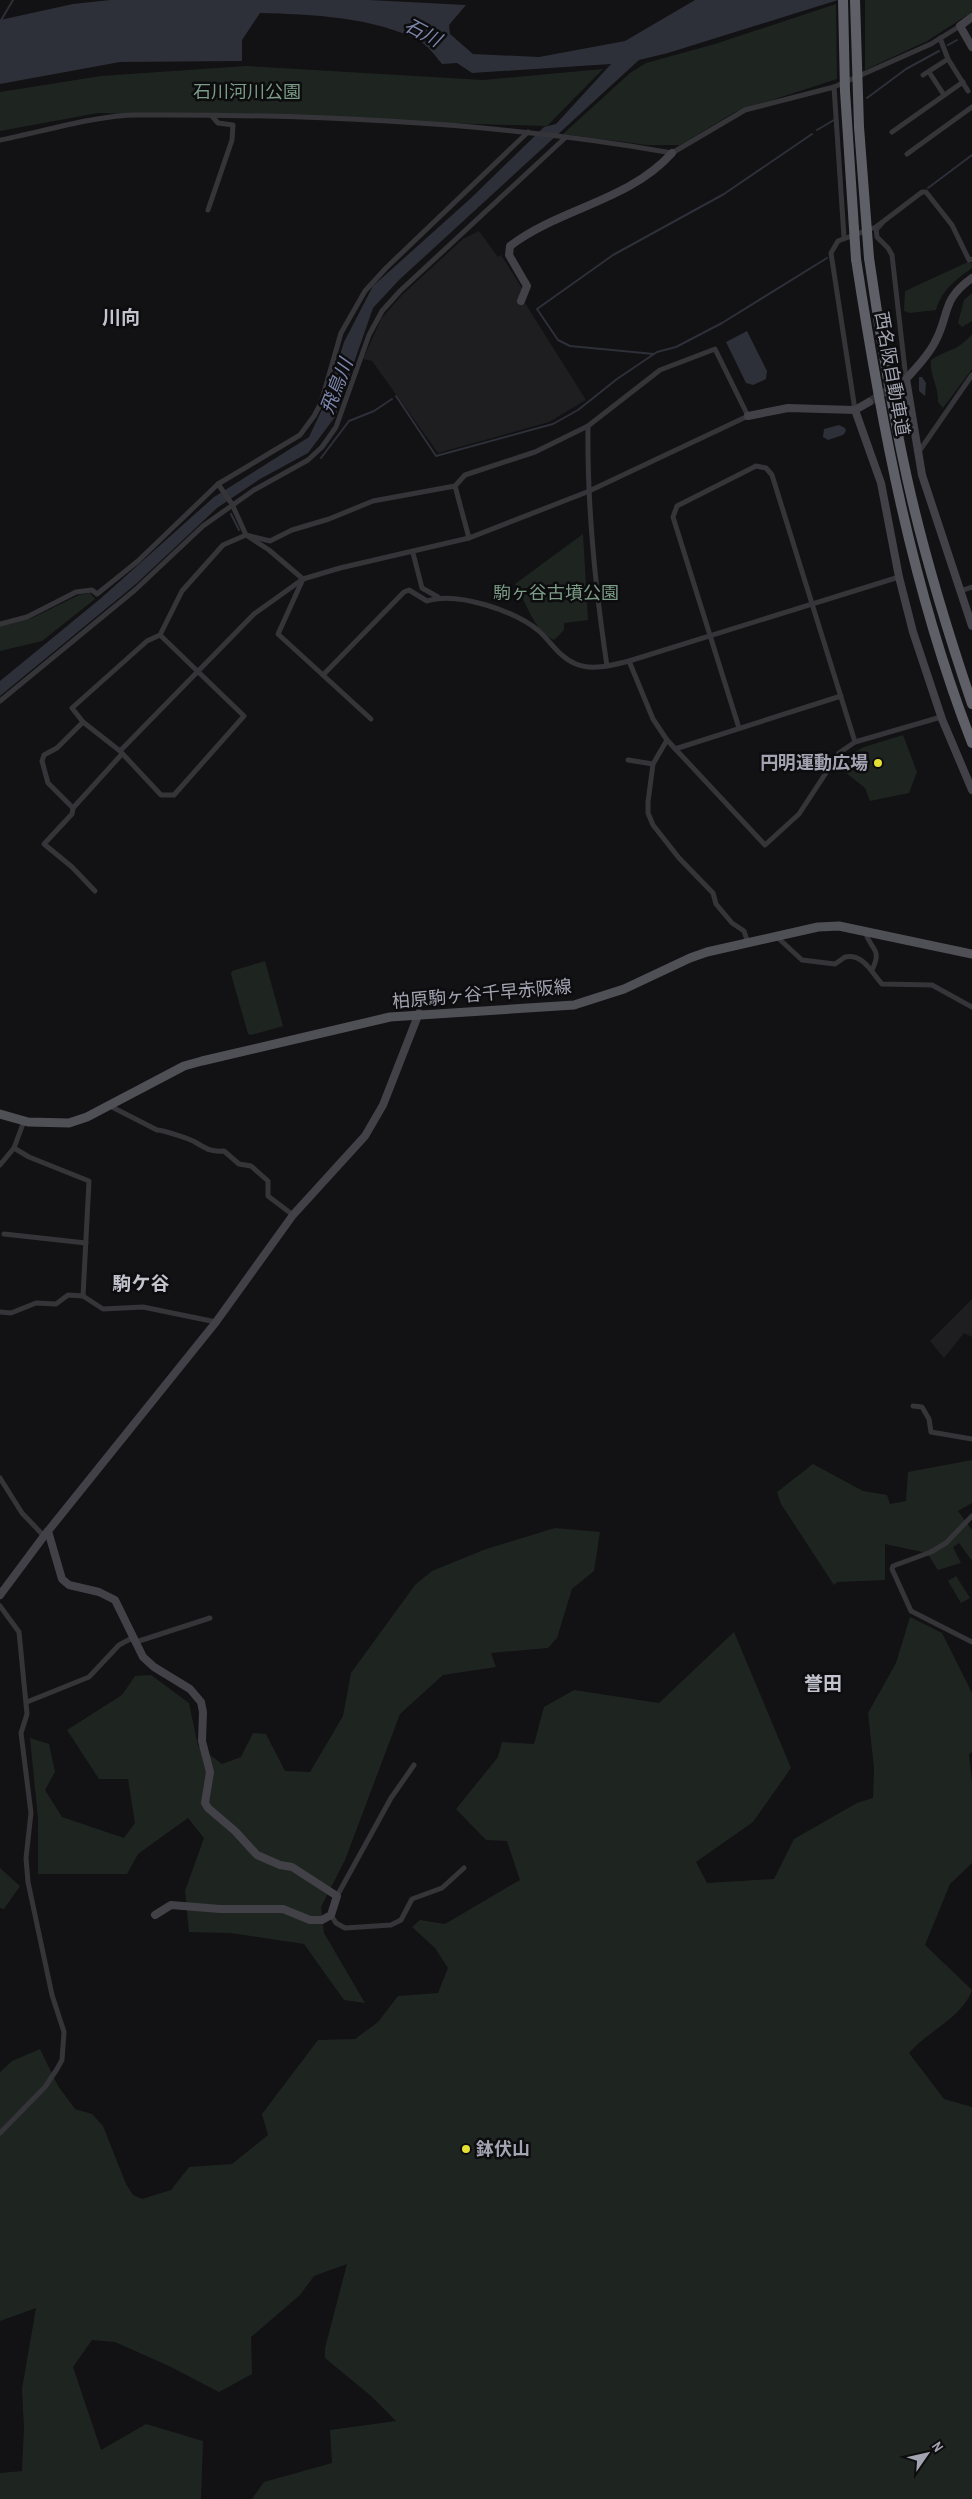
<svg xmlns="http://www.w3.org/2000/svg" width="972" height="2499" font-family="'Archivo Narrow','Noto Sans JP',sans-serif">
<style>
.built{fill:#1e1d20}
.green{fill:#1e2521}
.water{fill:#2d3039}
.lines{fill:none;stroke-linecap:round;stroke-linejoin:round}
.stream{stroke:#2d3039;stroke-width:2}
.secondary-tunnel{stroke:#2f2e33;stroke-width:8;stroke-dasharray:8 4;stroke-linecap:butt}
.street{stroke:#353539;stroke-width:5}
.secondary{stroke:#414147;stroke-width:8}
.primary{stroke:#4f4f56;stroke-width:9}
.highway{stroke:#5f5f68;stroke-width:10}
.highway-bridge{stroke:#5f5f68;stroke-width:10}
.poi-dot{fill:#e6df36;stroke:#0d0c0e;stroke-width:2}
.labels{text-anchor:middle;stroke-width:5;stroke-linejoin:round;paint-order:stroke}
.park-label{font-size:18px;fill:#7b9d87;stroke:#0d0c0e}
.street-label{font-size:18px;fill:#a3a4b2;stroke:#0d0c0e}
.poi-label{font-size:18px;font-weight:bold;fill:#a3a4b2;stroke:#0d0c0e;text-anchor:end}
.water-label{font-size:19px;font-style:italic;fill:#7c87ac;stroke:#0d0c0e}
.neighbourhood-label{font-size:19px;font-weight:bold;fill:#c4c4cf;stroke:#0d0c0e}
</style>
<rect width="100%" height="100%" fill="#121113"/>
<g class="built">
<polygon points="479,231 498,257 501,255 524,291 520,295 586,400 549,422 438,453 372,361 363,359 381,319 402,295 463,239"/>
<polygon points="972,1299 972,1337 964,1333 944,1358 930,1341"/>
</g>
<g class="green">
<polygon points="865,0 972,0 972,12 927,41 865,70"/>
<polygon points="836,4 837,79 735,112 680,145 647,145 563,134 630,73 646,63 715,44"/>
<polygon points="246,66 483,80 603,69 547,126 98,113 0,131 0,92 101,76"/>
<path d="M 968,262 L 972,263 L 972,268 C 955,280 942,290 936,310 L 910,313 L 904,311 L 905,291 Z"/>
<polygon points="972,293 972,321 962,327 958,323 964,300"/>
<path d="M 972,334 L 972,369 L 943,408 L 938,402 C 939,387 929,374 931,360 C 949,348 957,352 972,334 Z"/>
<path d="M 583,534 L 588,620 L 564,623 L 564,630 L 554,640 C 533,630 527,603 515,584 Z"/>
<polygon points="90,593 95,599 42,641 0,651 0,626 30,619 79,595"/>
<polygon points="903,735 917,772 909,793 870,801 865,788 840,768 845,757 864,747"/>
<polygon points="265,961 283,1026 251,1035 248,1034 231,974 232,971"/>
<polygon points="972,1460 972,1503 958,1511 972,1530 972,1561 959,1543 953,1547 961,1563 938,1570 927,1553 885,1544 885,1580 837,1582 834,1585 781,1504 777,1492 813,1464 863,1491 887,1495 890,1504 906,1501 908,1472"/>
<polygon points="555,1528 600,1532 594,1571 572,1589 557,1638 548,1648 491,1653 496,1667 443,1675 400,1714 345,1860 321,1907 324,1933 365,2003 344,2000 304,1944 230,1933 189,1932 185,1891 204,1838 188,1818 138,1854 127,1874 38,1874 38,1819 30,1738 49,1744 55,1772 45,1790 62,1817 124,1838 135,1823 128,1779 99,1779 67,1730 122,1695 135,1676 151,1675 189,1703 198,1746 222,1764 241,1757 253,1733 266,1734 285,1771 310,1772 343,1716 351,1673 415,1585 432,1571 486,1549"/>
<polygon points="956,1576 970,1598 961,1603 948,1581"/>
<path d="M 910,1617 L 942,1633 L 972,1693 L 972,1751 L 969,1755 L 972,1782 L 972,1863 L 950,1884 L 925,1945 L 972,1990 C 963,2017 928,2031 909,2053 L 944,2099 L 972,2107 L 972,2499 L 252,2499 L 264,2482 L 332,2463 L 330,2430 L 396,2421 L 371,2396 L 325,2358 L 325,2348 L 347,2264 L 314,2276 L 300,2295 L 251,2337 L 252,2374 L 219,2392 L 169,2366 L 115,2342 L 92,2340 L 73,2367 L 101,2450 L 146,2424 L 203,2441 L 201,2499 L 0,2499 L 0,2473 L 22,2471 L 24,2428 L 22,2389 L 36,2308 L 0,2321 L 0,2072 L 12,2061 L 40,2049 L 58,2086 L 75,2109 L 92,2114 L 103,2126 L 126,2184 L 133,2195 L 142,2199 L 171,2190 L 189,2167 L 232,2164 L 268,2135 L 262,2114 L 318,2040 L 355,2039 L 378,2022 L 398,1996 L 438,1993 L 448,1968 L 435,1948 L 412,1927 L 420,1920 L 445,1924 L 520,1880 L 507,1841 L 486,1840 L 456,1809 L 498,1757 L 502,1742 L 534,1744 L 544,1707 L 574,1690 L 659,1703 L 734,1632 L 791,1768 L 753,1822 L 696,1862 L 707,1883 L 774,1879 L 794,1839 L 857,1803 L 873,1798 L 874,1768 L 868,1713 L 896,1663 Z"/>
<polygon points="0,1868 20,1886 4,1909 0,1908"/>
</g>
<g class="water">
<path d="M 110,0 L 369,0 L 466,5 L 449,25 L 450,34 L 473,54 L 539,57 L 625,41 L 695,0 L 838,0 L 668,53 L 639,60 L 399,280 L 373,308 L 335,417 L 308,453 L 260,479 L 217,508 L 136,584 L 0,696 L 0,681 L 100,599 L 214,497 L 309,437 L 325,403 L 344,342 L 373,286 L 470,199 L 544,127 L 556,124 L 611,64 L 472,73 L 457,63 L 442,64 C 436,57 429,47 421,42 C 377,17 309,14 260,13 L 242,40 L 242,61 L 120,62 L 0,84 L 0,20 L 73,4 Z"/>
<polygon points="747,331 767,371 766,379 753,385 746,383 726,342"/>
<polygon points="919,377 922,377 926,383 925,396 919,391"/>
<polygon points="839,425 845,428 846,431 843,435 828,440 823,437 824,429"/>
</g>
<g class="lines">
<g class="stream">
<polyline points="0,22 13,0"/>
<polyline points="948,45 957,40"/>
<polyline points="867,98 906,69 939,51"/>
<polyline points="817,130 834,120"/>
<polyline points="928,188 972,155"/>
<polyline points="879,229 884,223"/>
<polyline points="654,354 570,346 558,340 537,309 613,255 724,194 812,134"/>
<polyline points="396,396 436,456 553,424 578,410 617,379 657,352 676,347 722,323 827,258"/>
<polyline points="321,458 349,421 374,411 392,399"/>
<polyline points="231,514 239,530"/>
</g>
<polyline class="secondary-tunnel" points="869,402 899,383"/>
<g class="street">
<polyline points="940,38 948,59 968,91"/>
<polyline points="929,72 944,95"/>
<polyline points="923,75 948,59"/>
<polyline points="834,87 844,237"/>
<polyline points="892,132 963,82"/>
<path d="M 0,140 C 41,132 97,115 137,115 C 312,114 500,122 672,153 L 745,110 L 834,87 L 931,44 L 960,26"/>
<polyline points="907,154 972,107"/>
<polyline points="208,210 232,140 233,125 218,123 212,116"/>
<polyline points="876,227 877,237 888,248 892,255 906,379"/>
<polyline points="855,410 831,253 838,241 876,227 922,192 926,192 952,225 969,260 972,259"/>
<path d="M 588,426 C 587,507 595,586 607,666"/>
<polyline points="918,453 972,375"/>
<polyline points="218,484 232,504 246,535 269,550 303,579"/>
<polyline points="455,486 469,538"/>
<polyline points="413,553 422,588 438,597"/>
<polyline points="303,579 278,634 371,719"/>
<polyline points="960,591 972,587"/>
<polyline points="0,624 27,617 76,592 92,590 97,594 138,561 218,484 300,435 314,416 321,403 341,333 365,291 386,268 528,132"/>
<polyline points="629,661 653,719 667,740 765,845 799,814 839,753 855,742 941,717"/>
<path d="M 323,675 L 404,592 L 409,590 L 427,601 C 457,591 515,611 539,631 C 551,642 560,658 576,664 C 592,671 613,665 629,661 L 899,577"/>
<polyline points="0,701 135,590 203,526 254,490 308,460 322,447 336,427 369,335 382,311 400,291 566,137"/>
<polyline points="83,722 57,748 44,755 42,761 48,783 73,808 122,754"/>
<polyline points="739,728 673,517 677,506 756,466 766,468 772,475 855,742"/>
<polyline points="675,749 841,696"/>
<polyline points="120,751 254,614 303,579 340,568 469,538 587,492 748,416 715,349 660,370 588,426 535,452 465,475 455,486 373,501 329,519 292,530 270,541 246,535 223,545 182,591 160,635 147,641 72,708 83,722 120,751 161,795 174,795 244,716 160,635"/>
<polyline points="628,760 653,764 667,740"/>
<polyline points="653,764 648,802 648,813 653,825 679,858 713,893 716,904 732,923 744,931 748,943"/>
<polyline points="73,808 72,814 44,844 72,867 95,891"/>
<path d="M 865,931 C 870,951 883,947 872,970"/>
<path d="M 777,937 L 802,960 L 835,964 L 845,957 C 863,953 872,973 882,984 L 932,985 L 972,1007"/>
<path d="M 110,1106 L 157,1130 C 163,1130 190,1139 195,1142 C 207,1149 210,1152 224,1151 L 239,1164 L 251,1166 L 268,1181 L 268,1196 L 293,1215"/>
<polyline points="14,1148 29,1157 89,1181 83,1296"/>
<polyline points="0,1165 14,1148 24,1121"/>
<polyline points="4,1234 86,1243"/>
<polyline points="0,1312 11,1313 36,1303 56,1304 68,1295 83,1296 103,1309 143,1307 216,1322"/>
<polyline points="913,1406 922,1407 929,1419 931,1432 972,1439"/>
<polyline points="0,1478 22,1513 44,1536"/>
<polyline points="972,1516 946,1543 931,1552 893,1566 892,1569 911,1611 972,1642"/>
<polyline points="0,1606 19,1632 27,1714 21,1733 31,1813 26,1858 28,1882 52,1995 64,2032 62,2060 57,2069 45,2087 0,2133"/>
<polyline points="136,1642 210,1618"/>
<polyline points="27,1702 89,1677 119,1645 134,1637"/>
<polyline points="337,1896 391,1798 414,1765"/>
<polyline points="331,1915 336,1923 345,1928 391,1925 401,1920 412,1899 442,1888 464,1868"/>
</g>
<g class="secondary">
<polyline points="972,17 960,26 972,47"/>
<path d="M 972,278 C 941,300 950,314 935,342 C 928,356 916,368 906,379 L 922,475 L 972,626"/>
<path d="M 521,301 L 527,286 L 509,255 L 510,246 C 560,208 629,201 672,153"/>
<polyline points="855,410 869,402"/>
<polyline points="748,416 788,408 855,410 881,483 899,577 913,632 942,719 972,790"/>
<polyline points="48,1531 62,1579 69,1585 99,1592 115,1600 143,1657 154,1667 190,1689 201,1702 203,1712 202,1741 210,1772 205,1803 208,1808 235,1831 257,1855 280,1865 292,1867 337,1896 331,1915 322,1920 310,1920 283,1909 220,1909 171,1905 155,1915"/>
<polyline points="0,1595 44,1536 216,1322 293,1215 365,1136 383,1105 419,1013"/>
</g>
<polyline class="primary" points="0,1114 28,1122 69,1123 87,1117 184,1066 202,1061 390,1017 574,1005 624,989 690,958 707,952 818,927 839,926 972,954"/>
<g class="highway">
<path d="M 869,258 C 880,332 891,406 907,478 C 924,555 947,630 972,704"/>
<path d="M 856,259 C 881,422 912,589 972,743"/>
</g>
<g class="highway-bridge">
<polyline points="843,0 845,91 856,259"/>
<polyline points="855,0 859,127 869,258"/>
</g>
</g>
<g class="poi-dot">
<circle cx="878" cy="763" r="5"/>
<circle cx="466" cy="2149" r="5"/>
</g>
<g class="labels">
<g class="park-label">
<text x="247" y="98">石川河川公園</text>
<text x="556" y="599">駒ヶ谷古墳公園</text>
</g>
<g class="street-label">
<text transform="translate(892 374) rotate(80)" y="6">西名阪自動車道</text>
<text transform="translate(482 994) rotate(-5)" y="6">柏原駒ヶ谷千早赤阪線</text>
</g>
<g class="poi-label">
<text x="868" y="769">円明運動広場</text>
<text x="476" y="2155" text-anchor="start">鉢伏山</text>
</g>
<g class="water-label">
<text transform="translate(423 32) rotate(28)" y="7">石川</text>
<text transform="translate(336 386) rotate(-69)" y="7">飛鳥川</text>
</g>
<g class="neighbourhood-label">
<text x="121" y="324">川向</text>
<text x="141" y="1290">駒ケ谷</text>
<text x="823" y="1690">誉田</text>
</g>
</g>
<g transform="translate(927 2454) rotate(56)" stroke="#0d0c0e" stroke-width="4" paint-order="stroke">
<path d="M0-4L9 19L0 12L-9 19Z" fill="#a3a4b2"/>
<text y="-8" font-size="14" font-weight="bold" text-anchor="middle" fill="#a3a4b2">N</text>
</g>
</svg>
